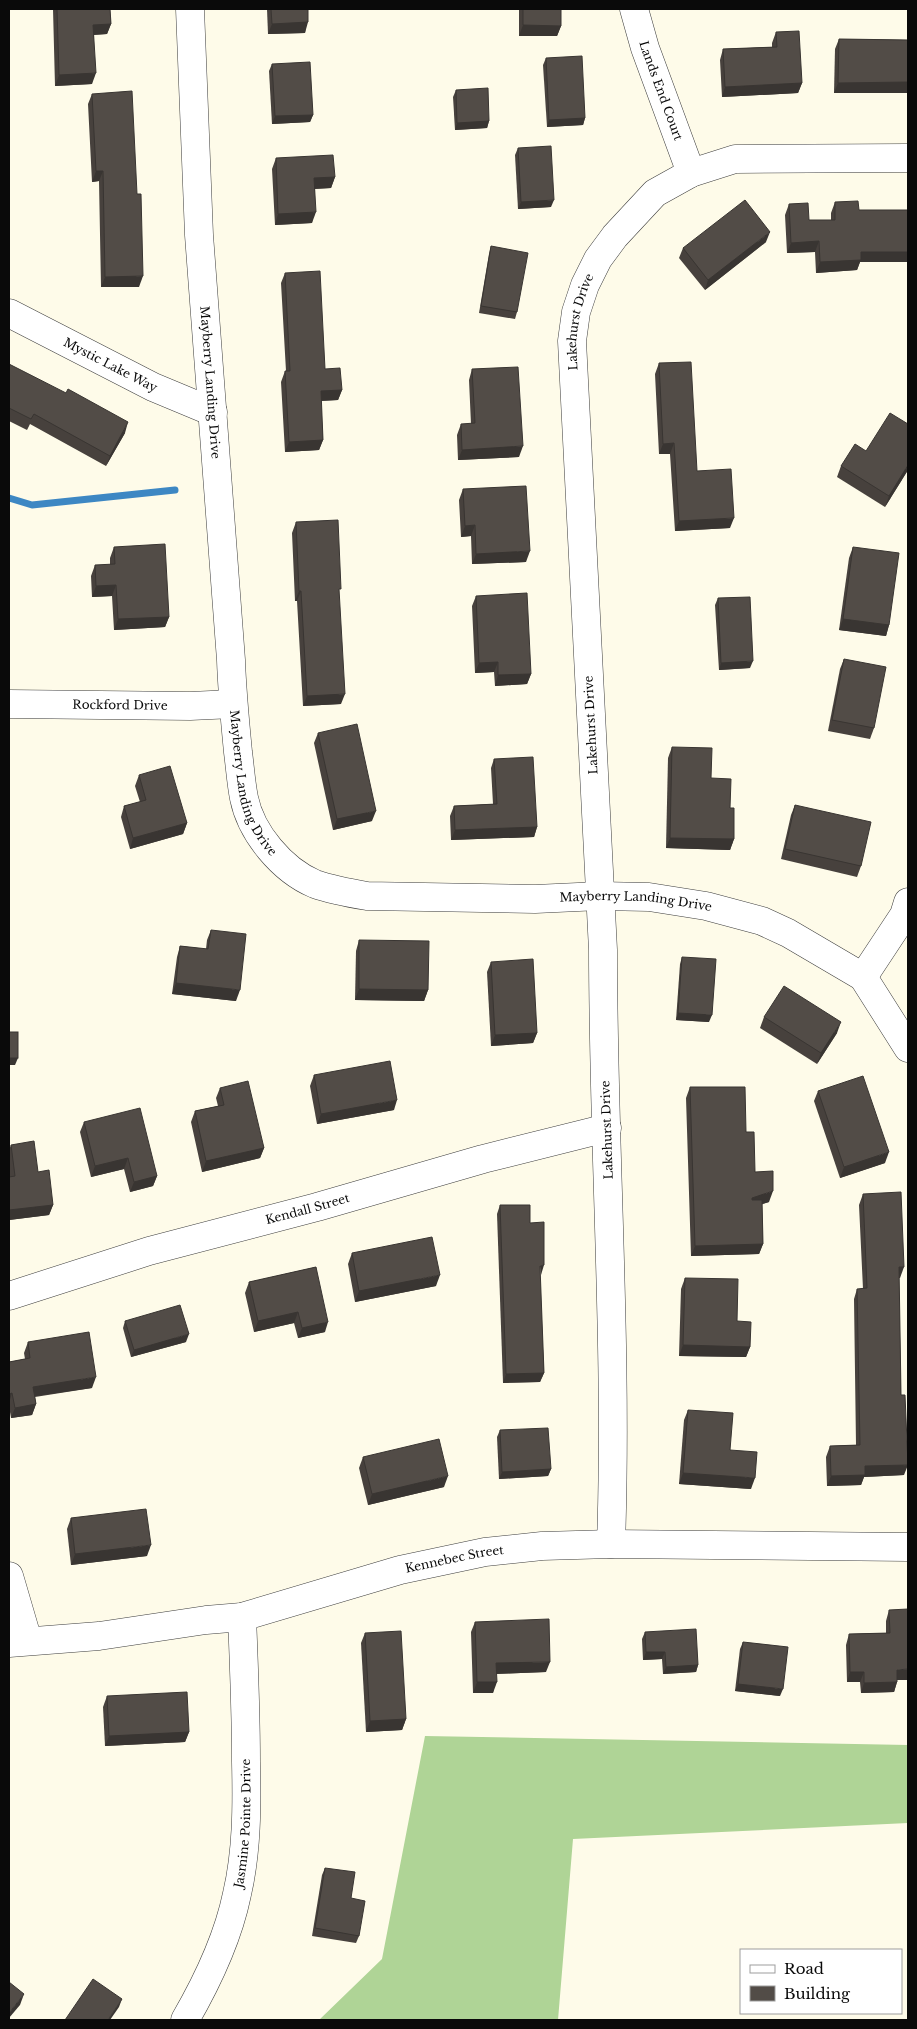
<svg xmlns="http://www.w3.org/2000/svg" width="917" height="2029" font-family="'Libre Baskerville',serif">
<style>
.forest{fill:#afd496}
.lines{fill:none;stroke-linecap:round;stroke-linejoin:round}
.stream{stroke:#3d87c3;stroke-width:7}
.street-casing{stroke:#3d3d3d;stroke-width:29}
.street{stroke:#fff;stroke-width:28}
.wall{fill:#47413d}
.shaded-wall{fill:#393532}
.building{fill:#524c47;stroke:#393532}
.labels{text-anchor:middle;stroke-width:5;stroke-linejoin:round;paint-order:stroke}
.street-label{font-size:12px;fill:#0a0a0a;stroke:#fff}
</style>
<rect width="100%" height="100%" fill="#fefbe9"/>
<polygon class="forest" points="425,1736 908,1745 908,1823 573,1839 558,2020 319,2020 382,1959"/>
<g class="lines">
<polyline class="stream" points="9,498 32,505 175,490"/>
<g class="street-casing">
<g id="street">
<path id="s1" d="M 190,9 L 199,235 L 231,660 C 232,691 235,721 238,752 C 240,767 241,783 244,798 C 251,833 282,870 315,884 C 332,890 349,893 367,896 L 535,899 L 600,896 L 649,897 L 706,906 L 762,921 L 788,933 L 863,977 L 908,1048"/>
<path id="s2" d="M 634,9 L 645,48 L 691,173"/>
<path id="s3" d="M 9,313 L 153,387 L 213,412"/>
<path id="s4" d="M 9,704 L 190,706 L 233,704"/>
<polyline points="863,977 904,915 908,902"/>
<path id="s5" d="M 9,1296 L 149,1251 L 317,1207 L 483,1159 L 607,1128"/>
<path id="s6" d="M 611,1544 C 618,1346 603,1148 603,950 L 572,341 L 576,312 L 585,285 L 598,259 L 615,236 L 655,193 L 691,173 L 735,159 L 908,158"/>
<polyline points="9,1576 28,1641"/>
<path id="s7" d="M 9,1643 L 99,1636 L 206,1620 L 242,1617 L 400,1570 L 485,1552 L 542,1546 L 611,1544 L 908,1547"/>
<path id="s8" d="M 185,2020 C 207,1982 228,1938 237,1894 C 247,1851 247,1806 246,1762 C 246,1713 244,1665 242,1617"/>
</g>
</g>
<use href="#street" class="street"/>
</g>
<g class="wall">
<polygon points="53,9 110,9 111,24 107,34 94,35 92,84 55,86"/>
<polygon points="267,9 308,9 305,33 268,34"/>
<polygon points="519,9 561,9 561,26 557,36 519,36"/>
<polygon points="776,32 802,83 798,93 722,97 720,60 723,49 772,47 772,43"/>
<polygon points="839,39 908,40 908,93 834,93 835,49"/>
<polygon points="546,58 585,118 583,125 547,127 543,65"/>
<polygon points="272,64 313,115 310,122 272,124 269,71"/>
<polygon points="456,90 489,121 487,128 455,130 453,97"/>
<polygon points="92,94 139,287 101,287 99,181 92,182 88,104"/>
<polygon points="518,148 551,207 518,209 515,155"/>
<polygon points="276,158 335,177 331,188 315,189 312,223 275,225 272,169"/>
<polygon points="835,202 860,262 857,270 816,273 815,252 787,253 785,215 789,204 809,220 831,220 831,213"/>
<polygon points="766,242 705,290 679,258 683,248"/>
<polygon points="491,246 517,312 515,319 479,313 489,254"/>
<polygon points="285,273 325,369 342,390 338,400 321,401 323,440 319,450 285,452 281,382 285,371 286,371 281,283"/>
<polygon points="659,363 697,471 730,528 675,531 670,454 659,454 655,374"/>
<polygon points="9,364 125,433 106,466 30,424 27,430 9,421"/>
<polygon points="472,369 519,457 458,460 457,435 461,424 471,424 469,380"/>
<polygon points="866,451 908,470 885,507 837,477 841,466"/>
<polygon points="463,489 526,562 472,564 471,536 461,537 459,500"/>
<polygon points="296,522 341,704 303,706 297,601 295,601 292,533"/>
<polygon points="114,547 169,617 165,627 114,630 112,596 92,597 91,576 95,565 110,565 110,558"/>
<polygon points="853,547 889,625 886,636 839,630 849,558"/>
<polygon points="476,596 531,674 527,684 495,686 494,672 475,673 472,606"/>
<polygon points="718,598 750,668 719,670 715,605"/>
<polygon points="844,659 874,728 870,739 828,731 840,669"/>
<polygon points="318,733 372,821 333,830 314,743"/>
<polygon points="672,747 711,778 730,808 734,839 730,850 666,848 668,758"/>
<polygon points="494,759 537,827 534,837 451,840 450,816 454,806 493,804 491,768"/>
<polygon points="139,775 187,823 183,834 130,849 121,817 124,806 140,802 135,786"/>
<polygon points="795,805 861,866 857,877 781,859 791,815"/>
<polygon points="211,930 236,1001 172,994 177,957 180,946 206,949 207,940"/>
<polygon points="359,940 428,990 424,1001 355,1000 356,951"/>
<polygon points="682,957 709,1022 676,1020 680,964"/>
<polygon points="491,962 537,1033 533,1043 491,1046 487,972"/>
<polygon points="764,1017 837,1033 817,1064 760,1028"/>
<polygon points="314,1075 394,1110 317,1124 310,1086"/>
<polygon points="690,1087 746,1132 755,1172 769,1202 762,1204 763,1244 759,1254 691,1256 686,1098"/>
<polygon points="220,1088 264,1148 260,1158 202,1172 191,1122 195,1111 218,1106 216,1098"/>
<polygon points="818,1091 885,1163 840,1178 814,1101"/>
<polygon points="84,1122 157,1176 153,1186 130,1192 124,1169 91,1177 80,1132"/>
<polygon points="11,1145 38,1172 53,1205 49,1215 9,1220 9,1177 10,1177 9,1170 9,1150"/>
<polygon points="863,1194 900,1278 899,1278 901,1395 904,1475 864,1477 861,1485 827,1486 826,1457 830,1446 856,1445 854,1299 857,1289 863,1289 859,1205"/>
<polygon points="500,1205 530,1223 540,1275 544,1373 540,1382 503,1383 497,1214"/>
<polygon points="352,1253 436,1286 355,1302 348,1264"/>
<polygon points="316,1267 325,1332 298,1338 294,1323 254,1332 245,1293 249,1282"/>
<polygon points="685,1278 737,1321 750,1347 746,1357 679,1356 681,1289"/>
<polygon points="125,1321 186,1342 131,1357 123,1328"/>
<polygon points="28,1342 92,1388 35,1397 36,1404 32,1415 11,1418 9,1406 9,1362 25,1359 24,1353"/>
<polygon points="688,1410 730,1450 751,1489 679,1484 684,1420"/>
<polygon points="500,1430 551,1469 548,1476 499,1479 497,1437"/>
<polygon points="363,1457 444,1487 368,1505 359,1468"/>
<polygon points="71,1518 147,1556 71,1565 67,1529"/>
<polygon points="889,1610 897,1682 894,1692 861,1693 860,1682 847,1682 846,1645 849,1634 886,1633 886,1621"/>
<polygon points="475,1622 546,1672 496,1674 493,1693 473,1693 471,1632"/>
<polygon points="645,1632 698,1665 696,1672 663,1674 662,1659 643,1660 642,1639"/>
<polygon points="365,1633 406,1719 402,1730 366,1732 361,1643"/>
<polygon points="743,1642 780,1696 735,1691 740,1649"/>
<polygon points="107,1696 189,1732 185,1742 105,1746 103,1707"/>
<polygon points="325,1868 351,1898 359,1936 356,1943 312,1936 322,1875"/>
</g>
<g class="shaded-wall">
<polygon points="308,22 305,33 268,34 272,24"/>
<polygon points="111,24 107,34 89,35 93,25"/>
<polygon points="523,25 561,26 557,36 519,36"/>
<polygon points="96,73 92,84 55,86 59,75"/>
<polygon points="908,82 908,93 834,93 838,83"/>
<polygon points="802,83 798,93 722,97 725,87"/>
<polygon points="313,115 310,122 272,124 275,116"/>
<polygon points="585,118 583,125 547,127 549,120"/>
<polygon points="489,121 487,128 455,130 457,123"/>
<polygon points="96,171 103,171 99,181 92,182"/>
<polygon points="335,177 331,188 310,189 314,178"/>
<polygon points="554,200 551,207 518,209 521,202"/>
<polygon points="316,212 312,223 275,225 278,214"/>
<polygon points="770,232 766,242 705,290 708,280"/>
<polygon points="819,241 815,252 787,253 791,243"/>
<polygon points="861,252 908,252 908,262 860,262 857,270 816,273 820,262"/>
<polygon points="143,276 139,287 101,287 105,277"/>
<polygon points="342,390 338,400 317,401 321,391"/>
<polygon points="128,422 125,433 106,466 110,456"/>
<polygon points="323,440 319,450 285,452 289,442"/>
<polygon points="674,443 670,454 659,454 663,444"/>
<polygon points="523,446 519,457 458,460 462,450"/>
<polygon points="908,465 908,470 885,507 889,496"/>
<polygon points="734,518 730,528 675,531 679,521"/>
<polygon points="475,525 471,536 461,537 465,526"/>
<polygon points="530,551 526,562 472,564 476,554"/>
<polygon points="116,585 112,596 92,597 96,586"/>
<polygon points="299,591 301,591 297,601 295,601"/>
<polygon points="169,617 165,627 114,630 118,619"/>
<polygon points="843,619 889,625 886,636 839,630"/>
<polygon points="753,661 750,668 719,670 721,663"/>
<polygon points="498,662 494,672 475,673 479,663"/>
<polygon points="531,674 527,684 495,686 498,675"/>
<polygon points="345,694 341,704 303,706 307,696"/>
<polygon points="376,811 372,821 333,830 337,819"/>
<polygon points="187,823 183,834 130,849 133,838"/>
<polygon points="537,827 534,837 451,840 455,830"/>
<polygon points="670,838 734,839 730,850 666,848"/>
<polygon points="176,983 240,990 236,1001 172,994"/>
<polygon points="359,989 428,990 424,1001 355,1000"/>
<polygon points="678,1013 712,1015 709,1022 676,1020"/>
<polygon points="841,1022 837,1033 817,1064 821,1053"/>
<polygon points="537,1033 533,1043 491,1046 495,1035"/>
<polygon points="9,1058 18,1058 15,1065 9,1065"/>
<polygon points="397,1100 394,1110 317,1124 321,1114"/>
<polygon points="264,1148 260,1158 202,1172 206,1161"/>
<polygon points="889,1152 885,1163 840,1178 844,1167"/>
<polygon points="128,1158 124,1169 91,1177 95,1166"/>
<polygon points="157,1176 153,1186 130,1192 134,1182"/>
<polygon points="773,1191 769,1202 748,1209 752,1198"/>
<polygon points="53,1205 49,1215 9,1220 9,1210"/>
<polygon points="763,1244 759,1254 691,1256 695,1246"/>
<polygon points="544,1265 541,1275 540,1266"/>
<polygon points="899,1267 904,1267 900,1278 895,1278"/>
<polygon points="440,1275 436,1286 355,1302 359,1291"/>
<polygon points="298,1312 294,1323 254,1332 258,1321"/>
<polygon points="328,1322 325,1332 298,1338 302,1328"/>
<polygon points="189,1334 186,1342 131,1357 134,1350"/>
<polygon points="683,1345 750,1347 746,1357 679,1356"/>
<polygon points="544,1373 540,1382 503,1383 506,1374"/>
<polygon points="96,1377 92,1388 29,1397 33,1387"/>
<polygon points="12,1393 9,1403 9,1394"/>
<polygon points="36,1404 32,1415 11,1418 15,1408"/>
<polygon points="908,1465 904,1475 864,1477 861,1485 827,1486 831,1476 865,1466"/>
<polygon points="551,1469 548,1476 499,1479 502,1472"/>
<polygon points="683,1473 755,1478 751,1489 679,1484"/>
<polygon points="448,1476 444,1487 368,1505 372,1494"/>
<polygon points="151,1545 147,1556 71,1565 75,1554"/>
<polygon points="646,1652 665,1652 662,1659 643,1660"/>
<polygon points="550,1662 546,1672 492,1674 496,1663"/>
<polygon points="698,1665 696,1672 663,1674 666,1667"/>
<polygon points="908,1669 908,1680 893,1680 897,1670"/>
<polygon points="850,1672 864,1672 860,1682 847,1682"/>
<polygon points="477,1682 497,1682 493,1693 473,1693"/>
<polygon points="897,1682 894,1692 861,1693 864,1683"/>
<polygon points="738,1684 783,1689 780,1696 735,1691"/>
<polygon points="406,1719 402,1730 366,1732 370,1721"/>
<polygon points="189,1732 185,1742 105,1746 109,1736"/>
<polygon points="24,1994 20,2005 9,2018 9,2013"/>
<polygon points="122,1999 119,2007 110,2020 108,2020"/>
</g>
<g class="building">
<polygon points="57,9 110,9 111,24 93,25 96,73 59,75"/>
<polygon points="271,9 308,9 308,22 272,24"/>
<polygon points="523,9 561,9 561,26 523,25"/>
<polygon points="799,31 802,83 725,87 723,49 777,47 776,32"/>
<polygon points="839,39 908,40 908,82 838,83"/>
<polygon points="582,56 585,118 549,120 546,58"/>
<polygon points="310,62 313,115 275,116 272,64"/>
<polygon points="488,88 489,121 457,123 456,90"/>
<polygon points="132,91 137,194 141,194 143,276 105,277 103,171 96,171 92,94"/>
<polygon points="551,146 554,200 521,202 518,148"/>
<polygon points="333,155 335,177 314,178 316,212 278,214 276,158"/>
<polygon points="745,200 770,232 708,280 683,248"/>
<polygon points="858,201 859,210 908,210 908,252 861,252 861,260 820,262 819,241 791,243 789,204 808,203 809,220 835,220 835,202"/>
<polygon points="491,246 528,253 517,312 481,306"/>
<polygon points="320,271 325,369 340,368 342,390 321,391 323,440 289,442 285,371 290,371 285,273"/>
<polygon points="691,362 697,471 731,469 734,518 679,521 674,443 663,444 659,363"/>
<polygon points="9,364 66,393 68,389 128,422 110,456 34,414 31,419 9,408"/>
<polygon points="518,367 523,446 462,450 461,424 475,423 472,369"/>
<polygon points="890,413 908,424 908,465 889,496 841,466 855,444 866,451"/>
<polygon points="526,486 530,551 476,554 475,525 465,526 463,489"/>
<polygon points="338,520 341,589 339,589 345,694 307,696 301,591 299,591 296,522"/>
<polygon points="165,544 169,617 118,619 116,585 96,586 95,565 115,564 114,547"/>
<polygon points="853,547 899,553 889,625 843,619"/>
<polygon points="527,593 531,674 498,675 498,662 479,663 476,596"/>
<polygon points="750,597 753,661 721,663 718,598"/>
<polygon points="844,659 886,667 874,728 832,720"/>
<polygon points="357,724 376,811 337,819 318,733"/>
<polygon points="672,747 712,748 711,778 731,779 730,808 734,808 734,839 670,838"/>
<polygon points="533,757 537,827 455,830 454,806 497,804 494,759"/>
<polygon points="170,766 187,823 133,838 124,806 146,800 139,775"/>
<polygon points="795,805 871,822 861,866 785,849"/>
<polygon points="211,930 246,934 240,990 176,983 180,946 208,949"/>
<polygon points="359,940 429,941 428,990 359,989"/>
<polygon points="682,957 716,959 712,1015 678,1013"/>
<polygon points="533,959 537,1033 495,1035 491,962"/>
<polygon points="784,986 841,1022 821,1053 764,1017"/>
<rect x="9" y="1032" width="9" height="26"/>
<polygon points="390,1061 397,1100 321,1114 314,1075"/>
<polygon points="863,1076 889,1152 844,1167 818,1091"/>
<polygon points="248,1081 264,1148 206,1161 195,1111 224,1105 220,1088"/>
<polygon points="690,1087 745,1087 746,1132 754,1132 755,1172 773,1171 773,1191 752,1198 752,1200 762,1200 763,1244 695,1246"/>
<polygon points="140,1108 157,1176 134,1182 128,1158 95,1166 84,1122"/>
<polygon points="34,1141 38,1172 49,1170 53,1205 9,1210 9,1177 15,1176 11,1145"/>
<polygon points="901,1192 904,1267 899,1267 901,1395 905,1395 908,1465 865,1466 865,1475 831,1476 830,1446 860,1445 857,1289 867,1288 863,1194"/>
<polygon points="500,1205 530,1205 530,1223 544,1222 544,1265 540,1266 544,1373 506,1374"/>
<polygon points="432,1237 440,1275 359,1291 352,1253"/>
<polygon points="316,1267 328,1322 302,1328 298,1312 258,1321 249,1282"/>
<polygon points="685,1278 738,1279 737,1321 751,1322 750,1347 683,1345"/>
<polygon points="180,1305 189,1334 134,1350 125,1321"/>
<polygon points="89,1332 96,1377 33,1387 36,1404 15,1408 12,1393 9,1394 9,1362 30,1358 28,1342"/>
<polygon points="688,1410 733,1413 730,1450 757,1452 755,1478 683,1473"/>
<polygon points="548,1428 551,1469 502,1472 500,1430"/>
<polygon points="439,1439 448,1476 372,1494 363,1457"/>
<polygon points="146,1509 151,1545 75,1554 71,1518"/>
<polygon points="908,1609 908,1669 897,1670 897,1682 864,1683 864,1672 850,1672 849,1634 890,1633 889,1610"/>
<polygon points="549,1619 550,1662 496,1663 497,1682 477,1682 475,1622"/>
<polygon points="696,1629 698,1665 666,1667 665,1652 646,1652 645,1632"/>
<polygon points="401,1631 406,1719 370,1721 365,1633"/>
<polygon points="743,1642 788,1647 783,1689 738,1684"/>
<polygon points="187,1692 189,1732 109,1736 107,1696"/>
<polygon points="325,1868 355,1872 351,1898 365,1901 359,1936 315,1928"/>
<polygon points="93,1979 122,1999 108,2020 65,2020"/>
<polygon points="9,1982 24,1994 9,2013"/>
</g>
<g class="labels">
<g class="street-label">
<text dy="4" stroke="none"><textPath href="#s2" startOffset="86">Lands End Court</textPath></text>
<text dy="4" stroke="none"><textPath href="#s6" startOffset="1224">Lakehurst Drive</textPath></text>
<text dy="4" stroke="none"><textPath href="#s3" startOffset="114">Mystic Lake Way</textPath></text>
<text dy="4" stroke="none"><textPath href="#s1" startOffset="374">Mayberry Landing Drive</textPath></text>
<text dy="4" stroke="none"><textPath href="#s4" startOffset="111">Rockford Drive</textPath></text>
<text transform="translate(591 725) rotate(-93)" y="4">Lakehurst Drive</text>
<text dy="4" stroke="none"><textPath href="#s1" startOffset="779">Mayberry Landing Drive</textPath></text>
<text dy="4" stroke="none"><textPath href="#s1" startOffset="1229">Mayberry Landing Drive</textPath></text>
<text transform="translate(607 1130) rotate(-92)" y="4">Lakehurst Drive</text>
<text dy="4" stroke="none"><textPath href="#s5" startOffset="311">Kendall Street</textPath></text>
<text dy="4" stroke="none"><textPath href="#s7" startOffset="455">Kennebec Street</textPath></text>
<text dy="4" stroke="none"><textPath href="#s8" startOffset="208">Jasmine Pointe Drive</textPath></text>
</g>
</g>
<rect width="917" height="2029" fill="none" stroke="#0a0a0a" stroke-width="20"/>
<rect x="740" y="1949" width="162" height="65" fill="#ffffff" stroke="#9d9d9d"/>
<rect x="750" y="1965" width="25" height="8" fill="#ffffff" stroke="#9d9d9d"/>
<text x="784" y="1974" font-size="15" fill="#0a0a0a">Road</text>
<rect x="750" y="1986" width="25" height="15" fill="#524c47" stroke="#9d9d9d"/>
<text x="784" y="1999" font-size="15" fill="#0a0a0a">Building</text>
</svg>
